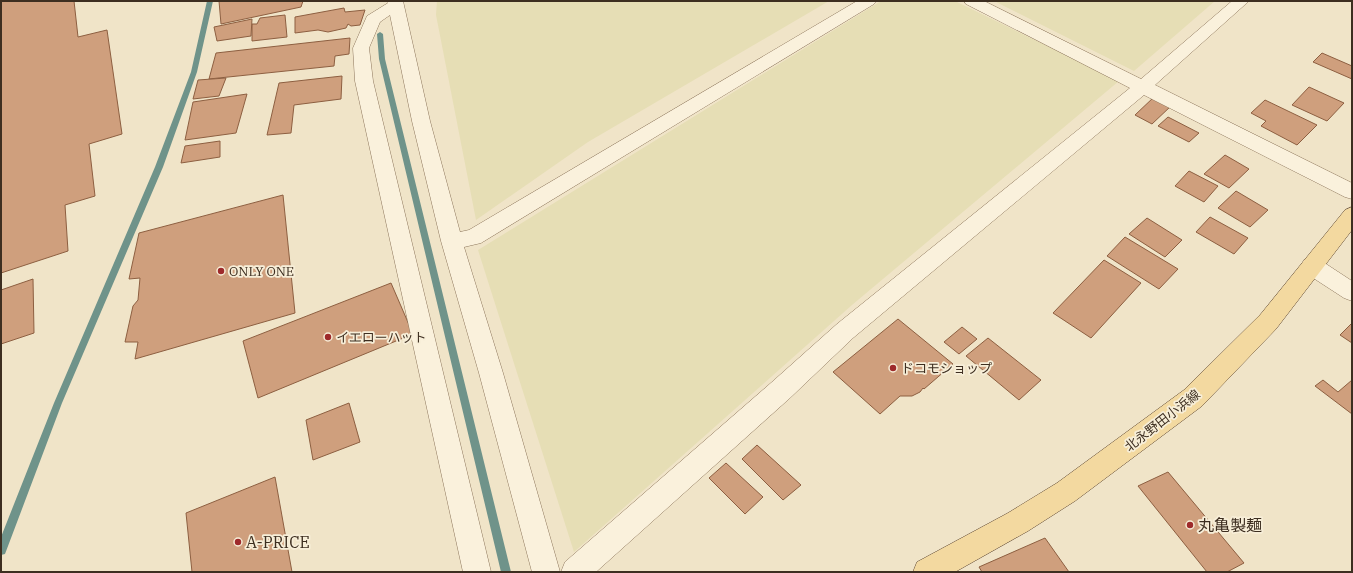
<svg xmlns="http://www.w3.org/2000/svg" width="1353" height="573" font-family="'IBM Plex Serif','Noto Sans JP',serif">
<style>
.farmland{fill:#e6deb5}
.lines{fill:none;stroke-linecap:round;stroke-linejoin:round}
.stream{fill:#6f938a;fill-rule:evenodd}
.building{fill:#cf9f7d;stroke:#8d5f41}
.minor-casing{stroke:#8d765c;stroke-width:1}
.major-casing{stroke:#5b4430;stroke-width:1}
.minor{fill:#faf1dc;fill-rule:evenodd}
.major{fill:#f3d9a0;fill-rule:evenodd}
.poi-dot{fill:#9e2a2b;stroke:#f7eed8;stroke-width:1.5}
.labels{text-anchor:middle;stroke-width:3.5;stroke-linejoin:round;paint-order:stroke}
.poi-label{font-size:13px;fill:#3d2e20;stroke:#f7eed8;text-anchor:start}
.street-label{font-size:13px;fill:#3d2e20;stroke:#f7eed8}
.near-poi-label{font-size:16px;fill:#3d2e20;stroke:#f7eed8;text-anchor:start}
</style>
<rect width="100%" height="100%" fill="#f0e4c8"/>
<g class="farmland">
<polygon points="437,1 829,1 588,142 476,220 436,15"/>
<polygon points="881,1 955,1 1119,81 852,305 574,552 478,250"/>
<polygon points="994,1 1215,1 1134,71"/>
</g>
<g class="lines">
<g class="stream">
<polygon points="207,1 213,1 197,72 163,167 62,403 5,554 1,555 1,537 54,403 155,167 191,72"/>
<polygon points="380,32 383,34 385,59 511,572 501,572 379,59 377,34"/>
</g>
</g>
<g class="building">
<polygon points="1,1 74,1 78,37 107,30 122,134 89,144 95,196 65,205 68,251 1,273"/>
<polygon points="219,1 303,1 301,7 221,24"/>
<polygon points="344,8 345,12 365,10 360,25 351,26 348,24 346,28 328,32 318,30 295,33 295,17"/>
<polygon points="285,15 287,37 252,41 252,24 257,24 260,18"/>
<polygon points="252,19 251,36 217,41 214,27"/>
<polygon points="350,38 349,54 335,56 334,66 209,79 216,53"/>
<polygon points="1322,53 1352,66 1352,79 1313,62"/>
<polygon points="342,76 341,99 294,105 291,133 267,135 279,83"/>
<polygon points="226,78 219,96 193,99 198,80"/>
<polygon points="1309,87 1344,103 1327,121 1292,105"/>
<polygon points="247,94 236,133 185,140 193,102"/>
<polygon points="1154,97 1171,106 1152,124 1135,115"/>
<polygon points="1265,100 1317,125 1297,145 1261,126 1266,121 1251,113"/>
<polygon points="1168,117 1199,133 1189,142 1158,126"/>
<polygon points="220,141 220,157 181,163 185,146"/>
<polygon points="1225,155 1249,169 1229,188 1204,174"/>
<polygon points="1189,171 1218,186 1204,202 1175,186"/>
<polygon points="1236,191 1268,210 1250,227 1218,208"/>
<polygon points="283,195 295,313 135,359 138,342 125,342 133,306 138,300 140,278 129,279 139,233"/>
<polygon points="1210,217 1248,238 1234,254 1196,232"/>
<polygon points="1147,218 1182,240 1165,257 1129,234"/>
<polygon points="1125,237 1178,269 1159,289 1107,256"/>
<polygon points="1104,260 1141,283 1091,338 1053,313"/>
<polygon points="33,279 34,333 1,344 1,290"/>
<polygon points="391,283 413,334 258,398 243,341"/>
<polygon points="898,319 953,364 924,389 923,388 920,392 912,396 900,396 880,414 833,372"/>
<polygon points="1352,323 1352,343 1340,335"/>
<polygon points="962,327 977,339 959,354 944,342"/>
<polygon points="988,338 1041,380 1019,400 966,356"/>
<polygon points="1323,380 1338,392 1352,380 1352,414 1315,386"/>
<polygon points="349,403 360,442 313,460 306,420"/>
<polygon points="757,445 801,485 783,500 742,459"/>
<polygon points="726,463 763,497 745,514 709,478"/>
<polygon points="1168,472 1244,563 1227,572 1207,572 1138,486"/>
<polygon points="275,477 292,572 192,572 186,513"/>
<polygon points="1045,538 1069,572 982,572 979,567"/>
</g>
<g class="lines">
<g class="minor-casing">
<g id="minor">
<polygon points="387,1 403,1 430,121 460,232 469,230 857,1 876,1 874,4 481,243 464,247 503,373 560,572 532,572 479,373 441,241 412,121 390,15 380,22 369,48 373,81 491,572 463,572 355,81 353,48 367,16 388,3"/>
<polygon points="964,1 984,1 1141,79 1232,1 1249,1 1155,85 1352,183 1352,199 1345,197 1144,95 853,338 790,398 596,572 561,572 565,562 772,382 837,324 1130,88 966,4"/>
<polygon points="1312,258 1320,260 1352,281 1352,301 1344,298 1304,272 1301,266 1304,260"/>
</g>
</g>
<g class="major-casing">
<polygon id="major" points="1352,207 1352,230 1276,329 1202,406 1075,501 1028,531 955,572 913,572 917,562 1008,513 1057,483 1184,390 1260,315 1345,210"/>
</g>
<use href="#minor" class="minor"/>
<use href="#major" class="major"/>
</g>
<g class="poi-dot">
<circle cx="221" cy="271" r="4"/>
<circle cx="328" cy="337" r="4"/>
<circle cx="893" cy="368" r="4"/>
<circle cx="1190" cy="525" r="4"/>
<circle cx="238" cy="542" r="4"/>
</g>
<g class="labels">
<g class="poi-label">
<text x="229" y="276">ONLY ONE</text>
<text x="336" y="342">イエローハット</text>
<text x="901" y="373">ドコモショップ</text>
</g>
<g class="street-label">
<text transform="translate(1162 420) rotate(-38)" y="5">北永野田小浜線</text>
</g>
<g class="near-poi-label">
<text x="1198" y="531">丸亀製麺</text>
<text x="246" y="548">A-PRICE</text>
</g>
</g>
<rect width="1353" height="573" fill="none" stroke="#3d2e20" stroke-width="4"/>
</svg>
